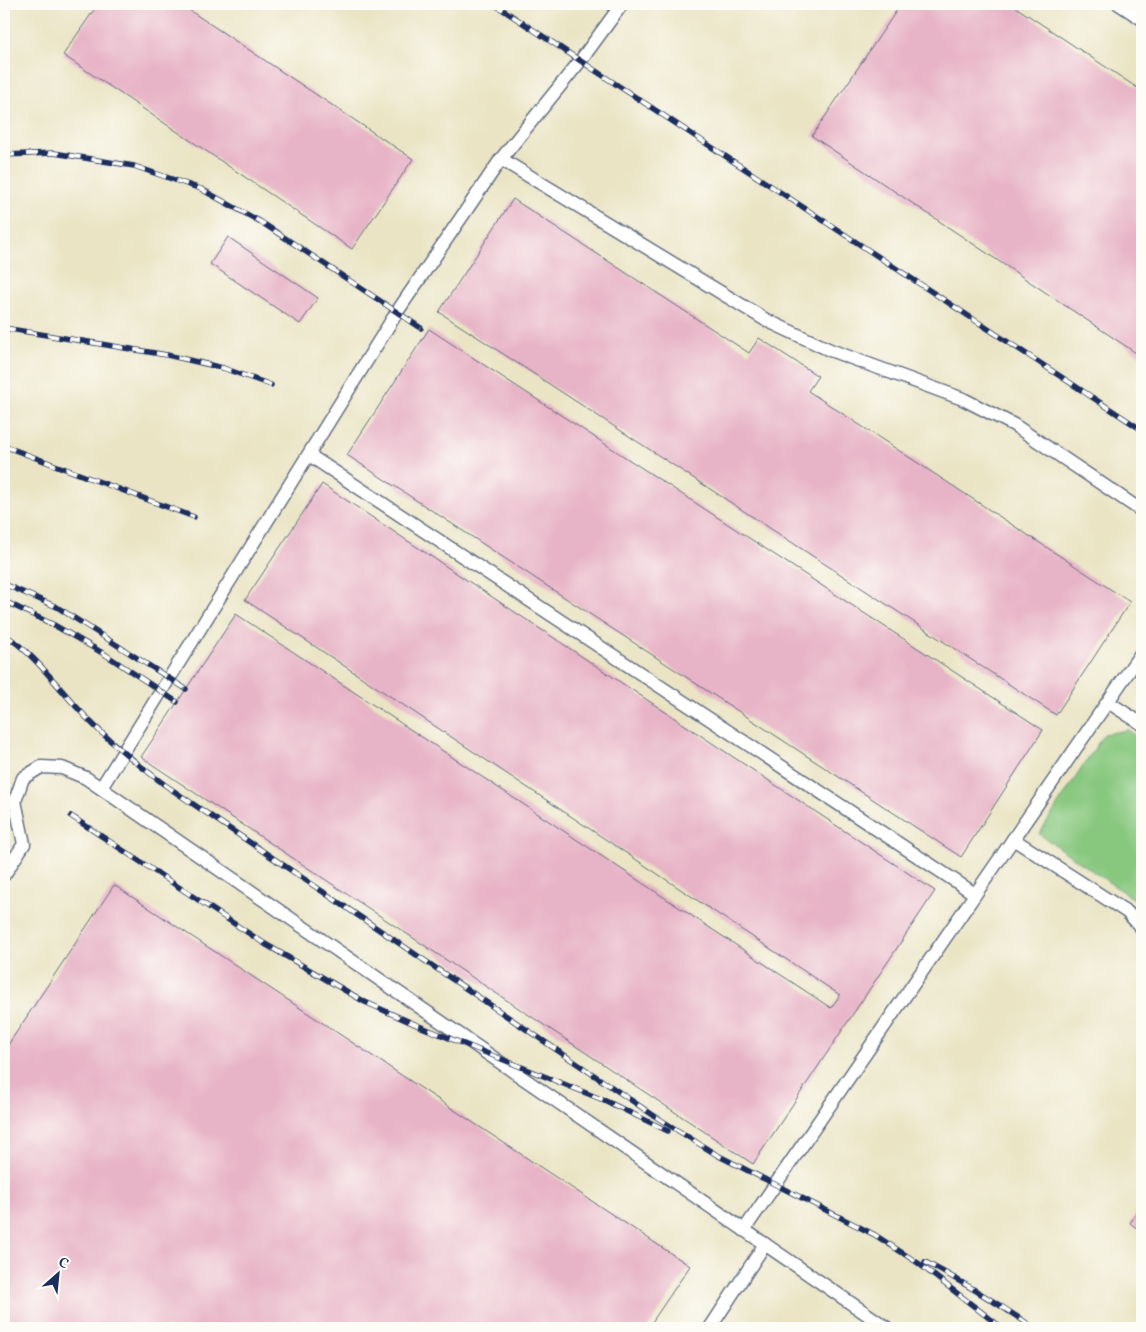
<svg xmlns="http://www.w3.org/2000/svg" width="1146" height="1332" font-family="Vollkorn,serif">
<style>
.green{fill:#87c77e;stroke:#517b6e}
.building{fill:#e7b3c6}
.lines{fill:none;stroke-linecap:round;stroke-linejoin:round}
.service-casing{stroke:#636e82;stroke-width:15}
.service{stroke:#fff;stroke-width:12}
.rail-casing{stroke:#1b2f5e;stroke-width:5.5}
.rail{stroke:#fdfcf7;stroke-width:4;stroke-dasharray:11;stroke-linecap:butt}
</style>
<rect width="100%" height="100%" fill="#fdfcf7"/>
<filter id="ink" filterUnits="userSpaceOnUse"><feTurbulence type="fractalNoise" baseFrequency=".02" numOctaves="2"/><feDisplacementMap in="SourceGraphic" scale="10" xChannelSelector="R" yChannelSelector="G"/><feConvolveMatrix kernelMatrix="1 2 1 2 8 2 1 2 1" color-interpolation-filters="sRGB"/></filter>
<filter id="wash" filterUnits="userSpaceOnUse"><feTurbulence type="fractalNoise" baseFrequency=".0096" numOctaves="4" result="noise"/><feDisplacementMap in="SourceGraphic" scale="20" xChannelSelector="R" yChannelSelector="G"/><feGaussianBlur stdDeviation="1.12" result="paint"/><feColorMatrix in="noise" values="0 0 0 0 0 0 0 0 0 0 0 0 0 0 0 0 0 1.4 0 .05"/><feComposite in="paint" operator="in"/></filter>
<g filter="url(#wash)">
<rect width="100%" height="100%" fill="#eae4c4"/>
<polygon class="green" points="1128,730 1142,739 1142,905 1039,834 1104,734"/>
<g id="blocks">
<g class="building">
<polygon points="98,4 180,4 413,159 352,249 63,55"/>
<polygon points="901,4 1011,4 1142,91 1142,357 812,136"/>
<polygon points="513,199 749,353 759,338 818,376 808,391 1130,602 1056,715 439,312"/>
<polygon points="228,237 318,298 300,324 210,264"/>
<polygon points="429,329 1043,730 961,857 347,455"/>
<polygon points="322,484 935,891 753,1164 141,757 236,614 831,1008 840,995 245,600"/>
<polygon points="114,885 690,1266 648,1328 4,1328 4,1051"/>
<polygon points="1142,1205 1142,1232 1130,1223"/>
</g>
</g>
</g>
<g filter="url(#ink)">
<use href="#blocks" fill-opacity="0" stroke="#636e82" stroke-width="1"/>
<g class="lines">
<g class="service-casing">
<g id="service">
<polyline points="1119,4 1142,19"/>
<polyline points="501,159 766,320 830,350 963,399 1014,425 1142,511"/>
<polyline points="309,455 975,894"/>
<polyline points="1108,702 1142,724"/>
<polyline points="101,788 397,312 501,159 581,60 622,4"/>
<polyline points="1013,839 1127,912 1142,928"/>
<polyline points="4,875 24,844 15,801 23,778 41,767 62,768 86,778 887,1328"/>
<polyline points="744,1230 1142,652"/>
<polyline points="710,1328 765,1244"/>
</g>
</g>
<use href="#service" class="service"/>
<g class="rail-casing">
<g id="rail">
<polyline points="494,4 1142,430"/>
<polyline points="4,155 54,153 134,166 201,189 261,222 421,328"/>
<polyline points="4,328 167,355 223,368 271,385"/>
<polyline points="4,446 194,517"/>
<polyline points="4,584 57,607 186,689"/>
<polyline points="4,601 54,625 106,655 177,702"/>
<path d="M 4,634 C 36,655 58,688 84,715 C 108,741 136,763 165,785 L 653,1115 L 717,1155 L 875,1235 L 918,1263 L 1002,1328"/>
<polyline points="71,816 265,944 365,1002 419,1026 606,1101 668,1131"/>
<path d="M 925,1262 C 963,1282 999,1304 1034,1328"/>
</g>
</g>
<use href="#rail" class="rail"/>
</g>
</g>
<rect width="1146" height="1332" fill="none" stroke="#fdfcf7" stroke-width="20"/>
<g transform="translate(58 1274) rotate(27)" stroke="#fdfcf7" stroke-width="4" paint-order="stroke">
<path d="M0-4L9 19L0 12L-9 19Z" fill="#1b2f5e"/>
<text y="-8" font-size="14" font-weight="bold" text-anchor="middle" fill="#1b2f5e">С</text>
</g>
</svg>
